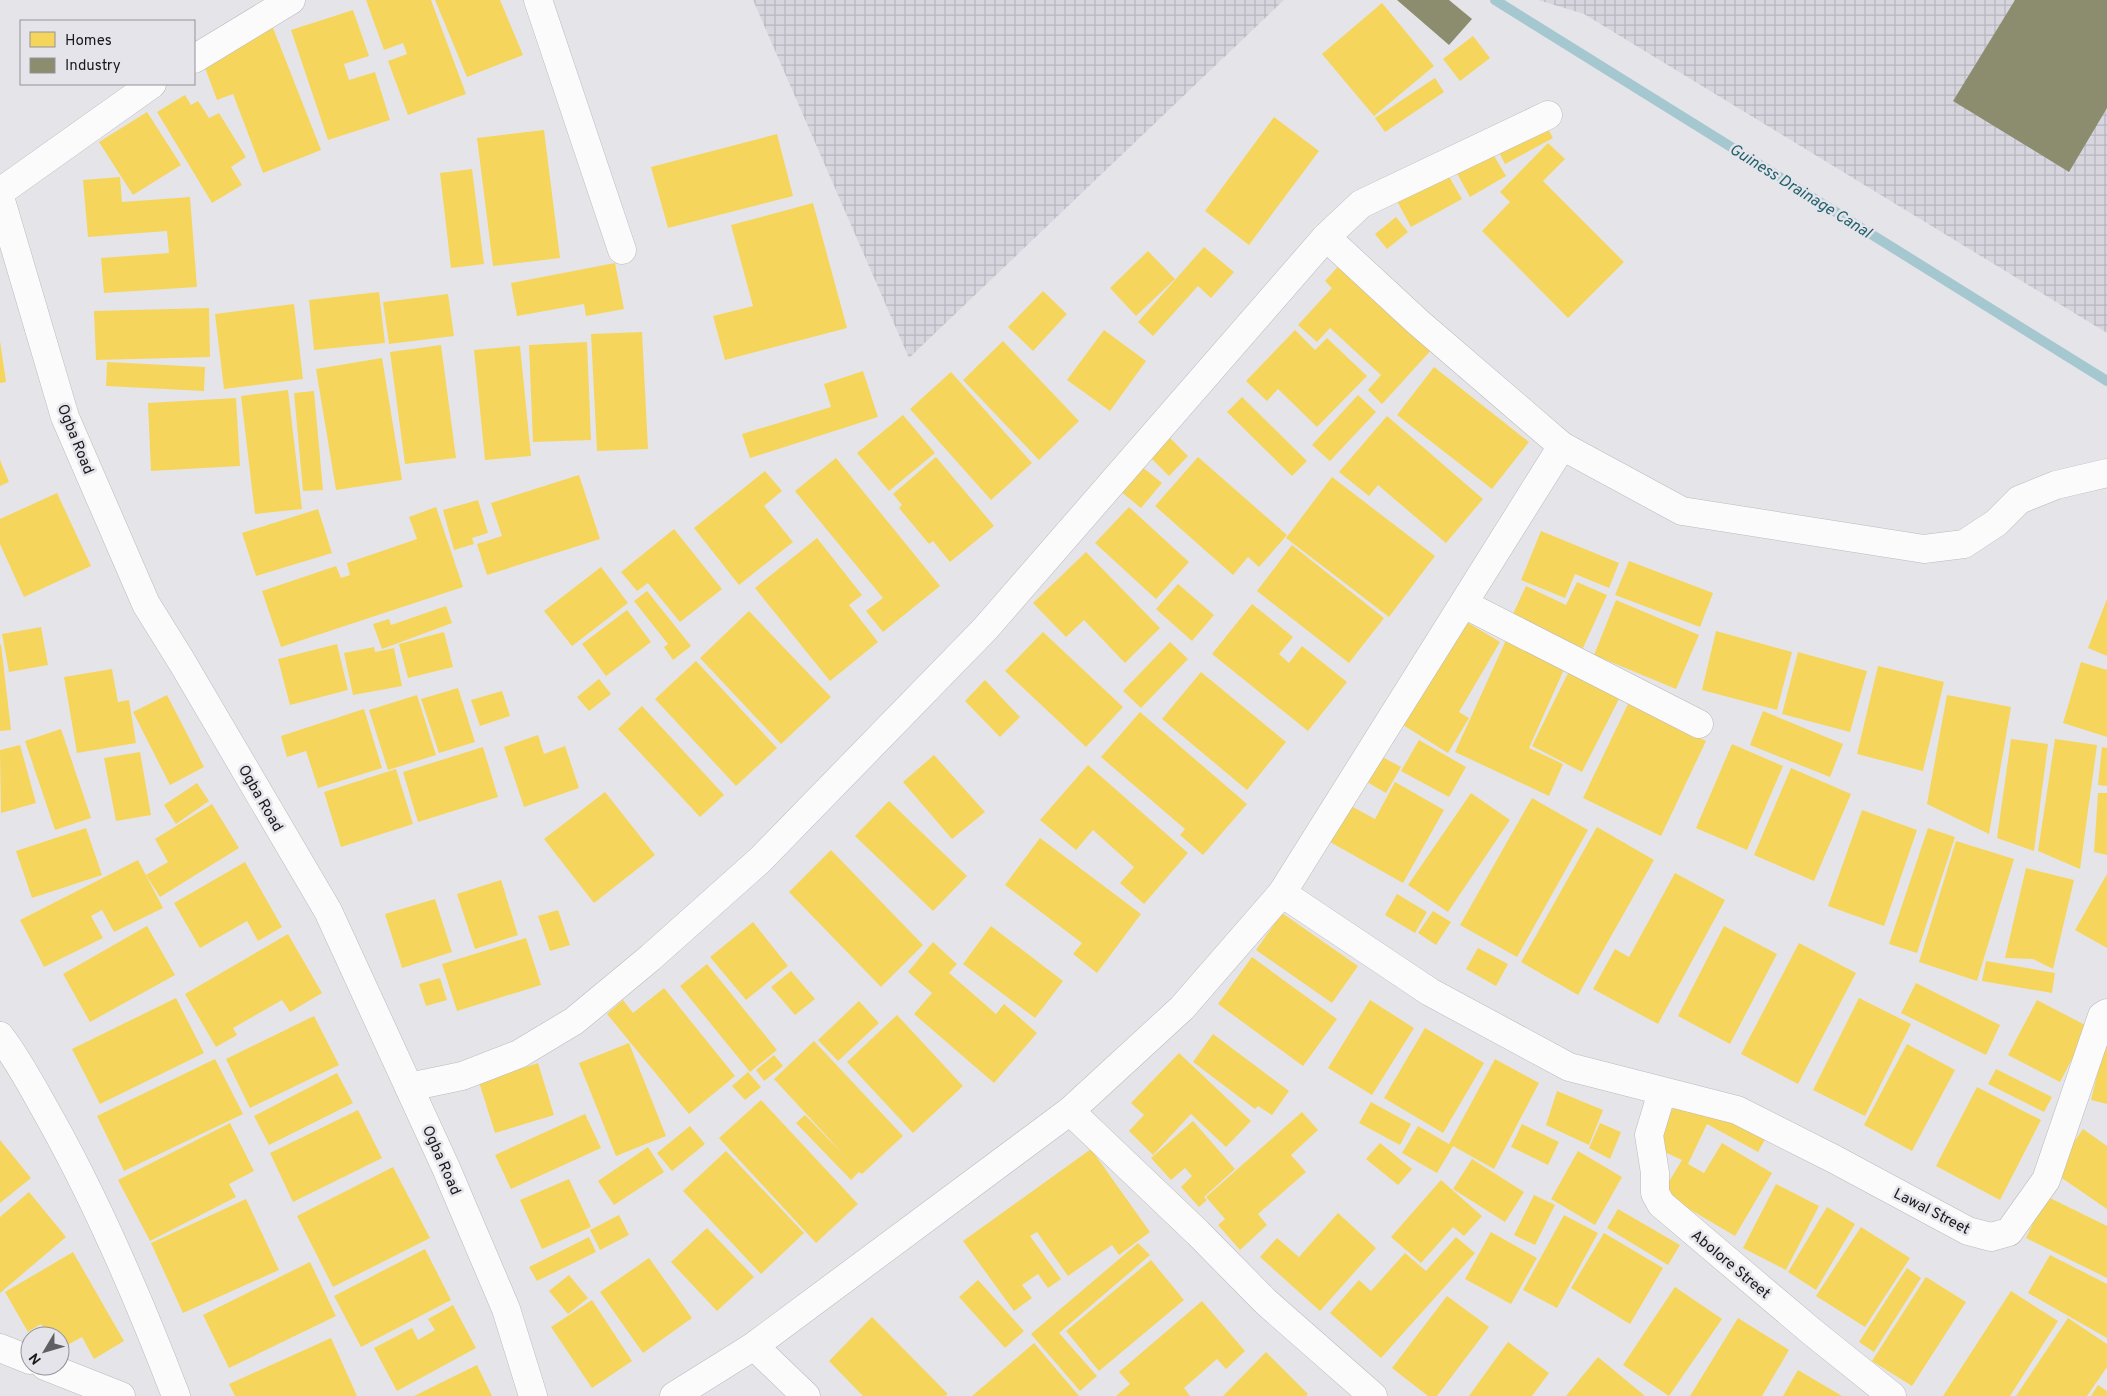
<svg xmlns="http://www.w3.org/2000/svg" width="2107" height="1396" font-family="Overpass,sans-serif">
<style>
.industrial{fill:url(#industrial-grid)}
.homes{fill:#f6d55c}
.industry{fill:#8c8c6e}
.lines{fill:none;stroke-linecap:round;stroke-linejoin:round}
.stream{stroke:#a5c7cf;stroke-width:10}
.street-casing{stroke:#bababc;stroke-width:29}
.secondary-casing{stroke:#bababc;stroke-width:29}
.street{stroke:#fbfbfc;stroke-width:28}
.secondary{stroke:#fbfbfc;stroke-width:28}
.labels{text-anchor:middle;stroke-width:5;stroke-linejoin:round;paint-order:stroke}
.street-label{font-size:15px;fill:#19191b;stroke:#e4e4ea}
.water-label{font-size:16px;font-style:italic;fill:#21616c;stroke:#e4e4ea}
</style>
<defs>
<pattern id="industrial-grid" width="8" height="8" patternUnits="userSpaceOnUse" patternTransform="scale(1.25)"><rect width="8" height="8" fill="#d7d6df"/><path d="M0 4h8M4 0v8" fill="none" stroke="#b8b7bf"/></pattern>
</defs>
<rect width="100%" height="100%" fill="#e5e5e9"/>
<g class="industrial">
<polygon points="753,0 1284,0 909,358"/>
<polygon points="1538,0 2107,0 2107,333 1584,14"/>
</g>
<g class="homes">
<polygon points="366,0 431,0 466,94 408,115 388,61 407,54 403,43 384,50"/>
<polygon points="435,0 500,0 523,55 467,77"/>
<polygon points="1382,3 1434,66 1374,116 1322,54"/>
<polygon points="353,10 369,56 344,64 349,80 375,72 390,120 328,140 291,30"/>
<polygon points="273,28 321,150 263,173 233,94 217,100 201,57"/>
<polygon points="1473,36 1490,58 1460,81 1443,59"/>
<polygon points="1435,78 1444,92 1385,132 1375,118"/>
<polygon points="185,95 191,105 198,101 209,118 219,113 246,157 231,167 242,185 212,203 157,112"/>
<polygon points="147,112 181,165 133,195 99,142"/>
<polygon points="1274,117 1319,151 1249,245 1205,211"/>
<polygon points="1543,120 1553,138 1505,164 1496,146"/>
<polygon points="544,130 560,258 493,266 477,138"/>
<polygon points="777,134 793,196 668,228 651,167"/>
<polygon points="1548,143 1565,159 1543,181 1624,262 1568,318 1482,231 1510,202 1500,192"/>
<polygon points="1490,149 1506,176 1470,197 1455,170"/>
<polygon points="472,169 484,264 451,268 440,173"/>
<polygon points="1447,173 1462,199 1411,227 1397,201"/>
<polygon points="120,177 122,202 190,197 197,287 104,293 101,258 169,253 167,231 88,237 83,180"/>
<polygon points="813,203 847,328 725,360 713,316 753,306 731,225"/>
<polygon points="1396,217 1408,232 1387,249 1375,234"/>
<polygon points="1204,247 1234,272 1211,298 1198,286 1153,336 1138,322"/>
<polygon points="1148,251 1175,279 1136,316 1110,288"/>
<polygon points="1342,262 1434,347 1382,404 1368,390 1381,375 1330,328 1317,342 1298,325 1332,288 1325,281"/>
<polygon points="615,263 624,309 586,316 584,304 517,316 511,283"/>
<polygon points="1043,291 1067,314 1033,351 1008,327"/>
<polygon points="379,292 385,343 314,350 309,300"/>
<polygon points="448,294 454,336 389,344 383,302"/>
<polygon points="294,304 303,379 224,389 215,314"/>
<polygon points="209,308 210,357 96,360 94,311"/>
<polygon points="1104,330 1146,361 1110,411 1067,380"/>
<polygon points="1295,330 1315,350 1327,338 1367,376 1317,427 1278,389 1267,401 1246,381"/>
<polygon points="642,332 648,449 597,451 591,334"/>
<polygon points="0,341 6,382 0,383"/>
<polygon points="1003,341 1079,421 1039,460 963,380"/>
<polygon points="587,342 591,440 533,442 529,345"/>
<polygon points="441,345 456,458 405,464 390,352"/>
<polygon points="520,346 531,456 485,460 474,350"/>
<polygon points="382,358 402,480 336,490 316,369"/>
<polygon points="107,362 205,367 204,391 106,386"/>
<polygon points="1434,367 1529,442 1492,489 1397,415"/>
<polygon points="863,371 878,417 750,458 742,434 831,407 824,384"/>
<polygon points="951,372 1032,463 991,500 910,409"/>
<polygon points="288,390 302,509 255,514 241,396"/>
<polygon points="314,391 323,490 303,491 294,393"/>
<polygon points="1358,395 1376,412 1330,461 1312,445"/>
<polygon points="1242,397 1307,461 1292,476 1227,412"/>
<polygon points="236,398 240,466 151,471 148,403"/>
<polygon points="903,415 935,453 889,491 857,453"/>
<polygon points="1387,416 1483,499 1446,543 1378,485 1369,496 1339,472"/>
<polygon points="1170,438 1188,456 1169,476 1150,457"/>
<polygon points="936,457 994,526 950,562 933,541 929,544 899,508 902,505 893,494"/>
<polygon points="1198,457 1287,535 1259,567 1248,557 1233,575 1155,506"/>
<polygon points="836,458 940,586 883,632 866,611 883,598 795,491"/>
<polygon points="0,460 9,482 0,486"/>
<polygon points="1141,466 1162,483 1141,508 1120,491"/>
<polygon points="765,471 782,491 764,506 793,542 739,585 694,528"/>
<polygon points="579,475 600,539 487,575 477,544 502,536 491,503"/>
<polygon points="1332,477 1435,556 1389,617 1286,538"/>
<polygon points="57,493 91,566 24,597 0,544 0,519"/>
<polygon points="478,500 488,533 472,538 474,544 454,550 443,510"/>
<polygon points="436,507 463,587 281,647 262,591 336,566 341,578 350,575 347,563 417,539 409,517"/>
<polygon points="1129,507 1189,562 1156,599 1095,543"/>
<polygon points="318,509 332,553 256,576 242,533"/>
<polygon points="674,529 722,589 680,622 648,583 637,591 621,572"/>
<polygon points="1541,531 1619,563 1609,588 1575,574 1565,598 1521,580"/>
<polygon points="817,538 862,595 849,605 878,642 830,681 755,588"/>
<polygon points="1292,545 1384,618 1349,663 1257,591"/>
<polygon points="1086,552 1160,628 1125,663 1084,620 1066,637 1033,603"/>
<polygon points="1629,561 1713,593 1700,627 1615,595"/>
<polygon points="601,567 628,603 572,646 544,611"/>
<polygon points="1577,582 1607,595 1583,648 1512,616 1526,586 1566,605"/>
<polygon points="1178,584 1214,615 1192,641 1156,609"/>
<polygon points="647,591 691,646 673,660 664,647 668,644 634,601"/>
<polygon points="2107,599 2107,656 2088,648"/>
<polygon points="1616,600 1699,635 1676,689 1594,655"/>
<polygon points="1252,604 1293,637 1279,654 1289,663 1302,646 1347,682 1308,731 1212,654"/>
<polygon points="446,606 452,623 382,649 373,624 389,619 391,625"/>
<polygon points="627,610 651,642 606,676 582,644"/>
<polygon points="749,611 831,697 781,744 700,658"/>
<polygon points="1465,621 1500,642 1459,712 1469,718 1448,753 1403,725"/>
<polygon points="41,627 48,665 9,672 2,634"/>
<polygon points="1716,631 1792,652 1777,710 1702,690"/>
<polygon points="444,632 453,667 408,678 399,644"/>
<polygon points="1043,632 1123,707 1086,747 1005,671"/>
<polygon points="1507,638 1566,665 1529,748 1563,764 1549,796 1455,752"/>
<polygon points="1170,642 1188,659 1141,708 1123,691"/>
<polygon points="1,644 11,730 0,731 0,645"/>
<polygon points="337,644 348,690 290,705 278,659"/>
<polygon points="374,647 375,652 394,648 402,686 353,695 344,653"/>
<polygon points="1798,652 1867,671 1850,732 1782,714"/>
<polygon points="696,661 777,748 736,786 655,699"/>
<polygon points="2081,662 2107,670 2107,737 2063,723"/>
<polygon points="1572,665 1623,691 1582,772 1532,746"/>
<polygon points="1878,666 1944,682 1923,771 1857,754"/>
<polygon points="112,669 118,702 129,700 136,743 77,753 64,677"/>
<polygon points="1201,672 1286,742 1247,790 1162,719"/>
<polygon points="599,679 611,694 589,711 577,697"/>
<polygon points="985,680 1020,717 1000,737 965,701"/>
<polygon points="458,688 475,742 439,753 421,699"/>
<polygon points="502,691 510,716 480,726 471,700"/>
<polygon points="167,695 204,767 170,785 133,712"/>
<polygon points="417,695 436,755 388,770 369,710"/>
<polygon points="1947,695 2011,707 1989,834 1927,804"/>
<polygon points="1628,704 1706,741 1661,836 1583,798"/>
<polygon points="642,706 724,795 700,817 618,729"/>
<polygon points="364,709 382,768 318,788 306,751 287,757 281,736"/>
<polygon points="1763,711 1843,744 1830,777 1750,745"/>
<polygon points="1140,712 1247,804 1203,855 1180,835 1185,829 1101,757"/>
<polygon points="61,729 91,818 55,830 25,741"/>
<polygon points="538,735 544,754 565,746 579,788 524,807 504,747"/>
<polygon points="2011,739 2048,744 2034,851 1997,838"/>
<polygon points="2055,739 2097,745 2080,869 2038,851"/>
<polygon points="1419,740 1466,767 1449,797 1401,771"/>
<polygon points="1732,744 1783,766 1747,850 1696,828"/>
<polygon points="20,745 36,803 1,813 0,750"/>
<polygon points="483,747 498,797 418,822 403,772"/>
<polygon points="2102,747 2107,748 2107,786 2098,785"/>
<polygon points="140,752 151,815 116,821 104,758"/>
<polygon points="1375,753 1401,767 1386,793 1360,778"/>
<polygon points="934,755 985,812 952,839 903,782"/>
<polygon points="1088,765 1188,853 1144,904 1120,883 1134,867 1093,830 1076,850 1040,820"/>
<polygon points="1791,768 1851,794 1814,881 1754,855"/>
<polygon points="396,769 413,824 341,847 324,792"/>
<polygon points="1395,782 1444,810 1403,883 1330,842 1351,806 1375,819"/>
<polygon points="197,783 209,801 176,824 164,805"/>
<polygon points="605,792 655,855 594,903 544,839"/>
<polygon points="1471,793 1510,820 1448,912 1408,885"/>
<polygon points="2098,793 2107,793 2107,855 2094,852"/>
<polygon points="1532,798 1588,830 1517,957 1460,925"/>
<polygon points="889,801 967,876 933,911 855,836"/>
<polygon points="212,804 239,848 160,897 146,875 168,862 155,839"/>
<polygon points="1862,810 1917,830 1884,926 1828,906"/>
<polygon points="1597,827 1654,860 1578,995 1521,962"/>
<polygon points="86,828 102,875 32,898 16,851"/>
<polygon points="1928,828 1955,837 1917,953 1889,944"/>
<polygon points="1040,838 1141,914 1097,973 1073,954 1082,943 1005,885"/>
<polygon points="1956,841 2014,859 1977,981 1919,962"/>
<polygon points="831,850 923,945 881,987 789,892"/>
<polygon points="138,860 163,908 114,932 102,910 91,916 103,938 44,967 20,920"/>
<polygon points="245,862 282,927 258,941 247,921 200,948 174,903"/>
<polygon points="2026,868 2074,880 2053,969 2033,959 2005,958"/>
<polygon points="1675,873 1725,900 1658,1024 1593,989 1615,949 1629,957"/>
<polygon points="2107,874 2107,948 2075,930"/>
<polygon points="501,880 518,935 475,949 457,894"/>
<polygon points="1397,894 1427,912 1415,933 1385,915"/>
<polygon points="435,899 452,952 402,968 385,914"/>
<polygon points="558,910 570,945 550,951 538,916"/>
<polygon points="1433,911 1451,922 1436,945 1418,933"/>
<polygon points="1282,913 1358,966 1332,1003 1256,950"/>
<polygon points="753,922 788,966 746,1000 710,957"/>
<polygon points="147,926 175,975 90,1022 63,974"/>
<polygon points="991,926 1063,981 1035,1018 963,964"/>
<polygon points="1724,926 1777,954 1730,1044 1678,1016"/>
<polygon points="288,934 322,993 290,1012 282,1000 233,1028 237,1035 216,1047 185,994"/>
<polygon points="526,938 541,985 457,1011 442,964"/>
<polygon points="933,942 957,964 949,973 996,1014 1004,1004 1037,1033 994,1083 914,1014 932,993 908,972"/>
<polygon points="1799,943 1856,973 1798,1084 1741,1054"/>
<polygon points="1478,948 1508,964 1496,986 1466,969"/>
<polygon points="1252,957 1337,1019 1303,1066 1218,1004"/>
<polygon points="1986,961 2055,973 2052,993 1982,981"/>
<polygon points="707,964 777,1050 750,1072 680,986"/>
<polygon points="791,971 815,999 795,1015 771,987"/>
<polygon points="440,978 447,1000 426,1006 419,984"/>
<polygon points="1916,983 2000,1025 1986,1055 1901,1013"/>
<polygon points="664,988 735,1076 689,1114 607,1014 623,1000 633,1013"/>
<polygon points="176,998 204,1053 100,1104 72,1049"/>
<polygon points="1859,998 1911,1024 1865,1116 1813,1090"/>
<polygon points="1370,1000 1414,1028 1372,1095 1328,1068"/>
<polygon points="2037,1000 2089,1027 2060,1082 2008,1055"/>
<polygon points="859,1001 879,1023 838,1061 818,1040"/>
<polygon points="897,1015 963,1086 913,1133 847,1062"/>
<polygon points="314,1016 339,1065 250,1108 226,1059"/>
<polygon points="1425,1028 1484,1063 1443,1133 1384,1098"/>
<polygon points="1213,1034 1289,1091 1272,1115 1258,1106 1255,1109 1193,1062"/>
<polygon points="2106,1038 2107,1038 2107,1104 2091,1100"/>
<polygon points="814,1041 903,1136 862,1174 859,1172 851,1180 796,1123 805,1115 845,1156 774,1079"/>
<polygon points="629,1043 666,1136 616,1156 579,1063"/>
<polygon points="1907,1044 1955,1070 1912,1151 1864,1125"/>
<polygon points="1179,1053 1251,1121 1226,1147 1191,1114 1153,1155 1129,1131 1144,1115 1131,1103"/>
<polygon points="774,1055 783,1066 764,1081 756,1070"/>
<polygon points="215,1059 243,1114 124,1171 97,1116"/>
<polygon points="1495,1059 1539,1083 1494,1169 1453,1146 1437,1173 1402,1153 1418,1126 1449,1144"/>
<polygon points="538,1063 554,1115 495,1133 479,1082"/>
<polygon points="1996,1069 2052,1097 2044,1112 1988,1084"/>
<polygon points="748,1072 761,1087 745,1100 732,1086"/>
<polygon points="337,1073 353,1103 269,1145 254,1116"/>
<polygon points="1977,1087 2041,1120 2000,1200 1936,1166"/>
<polygon points="1557,1091 1603,1110 1589,1145 1546,1125"/>
<polygon points="761,1100 858,1204 816,1243 719,1138"/>
<polygon points="1677,1100 1715,1107 1767,1136 1758,1152 1707,1124 1688,1164 1704,1173 1722,1143 1772,1173 1735,1236 1662,1193 1682,1160 1654,1147"/>
<polygon points="1371,1102 1411,1124 1400,1145 1359,1123"/>
<polygon points="358,1110 382,1158 293,1202 270,1153"/>
<polygon points="1302,1112 1318,1130 1291,1155 1306,1172 1258,1214 1267,1225 1240,1250 1218,1225 1225,1219 1206,1197"/>
<polygon points="585,1114 601,1148 511,1189 495,1155"/>
<polygon points="1193,1121 1235,1169 1204,1197 1207,1200 1199,1207 1181,1187 1192,1176 1185,1168 1171,1180 1151,1158"/>
<polygon points="230,1123 254,1171 229,1184 236,1197 150,1241 118,1180"/>
<polygon points="1600,1123 1621,1132 1610,1159 1589,1148"/>
<polygon points="1522,1124 1559,1142 1548,1165 1511,1147"/>
<polygon points="690,1126 705,1144 672,1171 657,1153"/>
<polygon points="2083,1129 2107,1146 2107,1209 2053,1172"/>
<polygon points="0,1140 31,1178 0,1203"/>
<polygon points="1380,1143 1412,1169 1398,1185 1366,1159"/>
<polygon points="648,1147 664,1172 614,1205 598,1181"/>
<polygon points="1091,1149 1150,1232 1119,1255 1112,1245 1068,1276 1037,1232 1030,1236 1061,1279 1048,1288 1038,1274 1022,1285 1032,1298 1014,1311 963,1241"/>
<polygon points="726,1151 804,1233 761,1274 683,1191"/>
<polygon points="1578,1151 1622,1177 1595,1225 1551,1199"/>
<polygon points="1472,1159 1524,1192 1505,1222 1453,1189"/>
<polygon points="393,1167 430,1238 333,1287 297,1216"/>
<polygon points="569,1179 591,1227 542,1249 520,1200"/>
<polygon points="1441,1180 1482,1216 1464,1236 1453,1227 1421,1263 1391,1237"/>
<polygon points="1776,1184 1819,1206 1786,1270 1743,1248"/>
<polygon points="29,1192 66,1237 0,1293 0,1217"/>
<polygon points="1534,1195 1555,1205 1535,1245 1514,1235"/>
<polygon points="2046,1196 2107,1226 2107,1278 2026,1238"/>
<polygon points="246,1199 279,1270 183,1313 151,1243"/>
<polygon points="1827,1207 1855,1224 1816,1290 1788,1272"/>
<polygon points="1618,1209 1680,1245 1668,1265 1607,1228"/>
<polygon points="1338,1213 1376,1248 1320,1311 1260,1257 1277,1238 1299,1257"/>
<polygon points="619,1215 629,1235 600,1250 590,1230"/>
<polygon points="1564,1215 1598,1233 1557,1308 1523,1290"/>
<polygon points="1861,1227 1910,1258 1865,1327 1816,1296"/>
<polygon points="707,1228 754,1277 717,1311 671,1262"/>
<polygon points="1491,1232 1537,1258 1511,1304 1465,1279"/>
<polygon points="1604,1233 1663,1268 1630,1324 1571,1288"/>
<polygon points="589,1237 596,1252 537,1281 529,1267"/>
<polygon points="1456,1237 1475,1253 1381,1358 1330,1313 1359,1280 1371,1291 1405,1253 1426,1271"/>
<polygon points="1138,1243 1150,1255 1059,1333 1097,1376 1080,1391 1031,1334"/>
<polygon points="425,1249 451,1300 361,1347 334,1296"/>
<polygon points="73,1252 124,1341 94,1359 82,1337 60,1349 60,1336 48,1336 41,1324 28,1332 5,1292"/>
<polygon points="2050,1255 2107,1284 2107,1338 2028,1293"/>
<polygon points="649,1258 692,1318 643,1353 600,1292"/>
<polygon points="1151,1260 1184,1300 1099,1371 1066,1331"/>
<polygon points="310,1262 336,1316 229,1368 203,1315"/>
<polygon points="1907,1268 1921,1278 1874,1352 1859,1342"/>
<polygon points="569,1275 588,1298 568,1314 549,1291"/>
<polygon points="1926,1277 1966,1302 1912,1386 1872,1361"/>
<polygon points="978,1280 1024,1331 1005,1348 959,1297"/>
<polygon points="1675,1287 1722,1319 1669,1396 1623,1365"/>
<polygon points="2011,1291 2058,1321 2010,1396 1943,1396"/>
<polygon points="1447,1296 1489,1327 1437,1396 1428,1396 1392,1368"/>
<polygon points="592,1300 632,1361 592,1388 551,1327"/>
<polygon points="1202,1301 1245,1351 1226,1369 1217,1359 1184,1388 1190,1396 1116,1396 1130,1384 1119,1372"/>
<polygon points="453,1305 476,1348 397,1391 374,1348 412,1328 418,1340 435,1330 428,1319"/>
<polygon points="872,1317 948,1394 945,1396 863,1396 829,1361"/>
<polygon points="1738,1318 1789,1350 1762,1396 1690,1396"/>
<polygon points="2068,1318 2107,1344 2107,1367 2087,1396 2016,1396"/>
<polygon points="331,1338 357,1396 235,1396 229,1384"/>
<polygon points="1508,1342 1549,1373 1532,1396 1469,1396"/>
<polygon points="1034,1343 1079,1396 972,1396"/>
<polygon points="1266,1352 1308,1394 1306,1396 1223,1396"/>
<polygon points="1598,1357 1645,1396 1566,1396"/>
<polygon points="477,1365 492,1396 414,1396"/>
<polygon points="1798,1370 1842,1396 1783,1396"/>
<polygon points="2098,1385 2107,1391 2107,1396 2091,1396"/>
</g>
<g class="industry">
<polygon points="1397,0 1449,0 1472,19 1449,45"/>
<polygon points="2015,0 2107,0 2107,108 2069,172 1953,101"/>
</g>
<g class="lines">
<polyline class="stream" points="1495,0 2107,381"/>
<g class="street-casing">
<g id="street">
<polyline points="538,0 622,250"/>
<polyline points="194,59 291,0"/>
<polyline points="0,192 152,84"/>
<polyline points="1326,237 1419,323 1562,446 1682,511 1924,549 1964,544 1996,523 2019,500 2056,485 2107,473"/>
<polyline points="1464,604 1699,724"/>
<polyline points="1282,893 1430,992 1569,1067 1737,1110 1834,1159 1968,1231 1991,1237 2009,1232 2046,1180 2102,1016 2107,1013"/>
<path d="M 0,1036 C 20,1062 35,1092 51,1120 C 100,1208 140,1302 176,1396"/>
<polyline points="409,1087 462,1076 519,1054 574,1021 650,958 760,860 985,629 1326,237 1361,204 1548,115"/>
<polyline points="1662,1092 1649,1135 1655,1173 1655,1193 1661,1204 1811,1331 1892,1396"/>
<polyline points="1070,1111 1198,1233 1266,1302 1373,1396"/>
<polyline points="754,1346 806,1396"/>
<polyline points="0,1348 30,1360"/>
<polyline points="45,1366 121,1396"/>
<polyline points="674,1396 754,1346 1070,1111 1182,1008 1282,893 1562,446"/>
</g>
</g>
<g class="secondary-casing">
<polyline id="secondary" points="0,197 65,417 146,604 182,662 328,911 446,1168 506,1309 533,1396"/>
</g>
<use href="#street" class="street"/>
<use href="#secondary" class="secondary"/>
</g>
<g class="labels">
<g class="street-label">
<text transform="translate(76 439) rotate(68)" y="5">Ogba Road</text>
<text transform="translate(261 798) rotate(60)" y="5">Ogba Road</text>
<text transform="translate(442 1160) rotate(66)" y="5">Ogba Road</text>
<text transform="translate(1932 1211) rotate(27)" y="5">Lawal Street</text>
<text transform="translate(1731 1264) rotate(40)" y="5">Abolore Street</text>
</g>
<g class="water-label">
<text transform="translate(1801 190) rotate(32)" y="6">Guiness Drainage Canal</text>
</g>
</g>
<rect x="20" y="20" width="175" height="65" fill="#e4e4ea" stroke="#939397"/>
<rect x="30" y="32" width="25" height="15" fill="#f6d55c" stroke="#939397"/>
<text x="65" y="45" font-size="15" fill="#19191b">Homes</text>
<rect x="30" y="58" width="25" height="15" fill="#8c8c6e" stroke="#939397"/>
<text x="65" y="70" font-size="15" fill="#19191b">Industry</text>
<g transform="translate(45 1351) rotate(232)"><circle r="24" fill="#e4e4ea" stroke="#939397"/>
<path d="M0-4L9 19L0 12L-9 19Z" fill="#606063"/>
<text y="-8" font-size="14" font-weight="bold" text-anchor="middle" fill="#19191b">N</text>
</g>
</svg>
